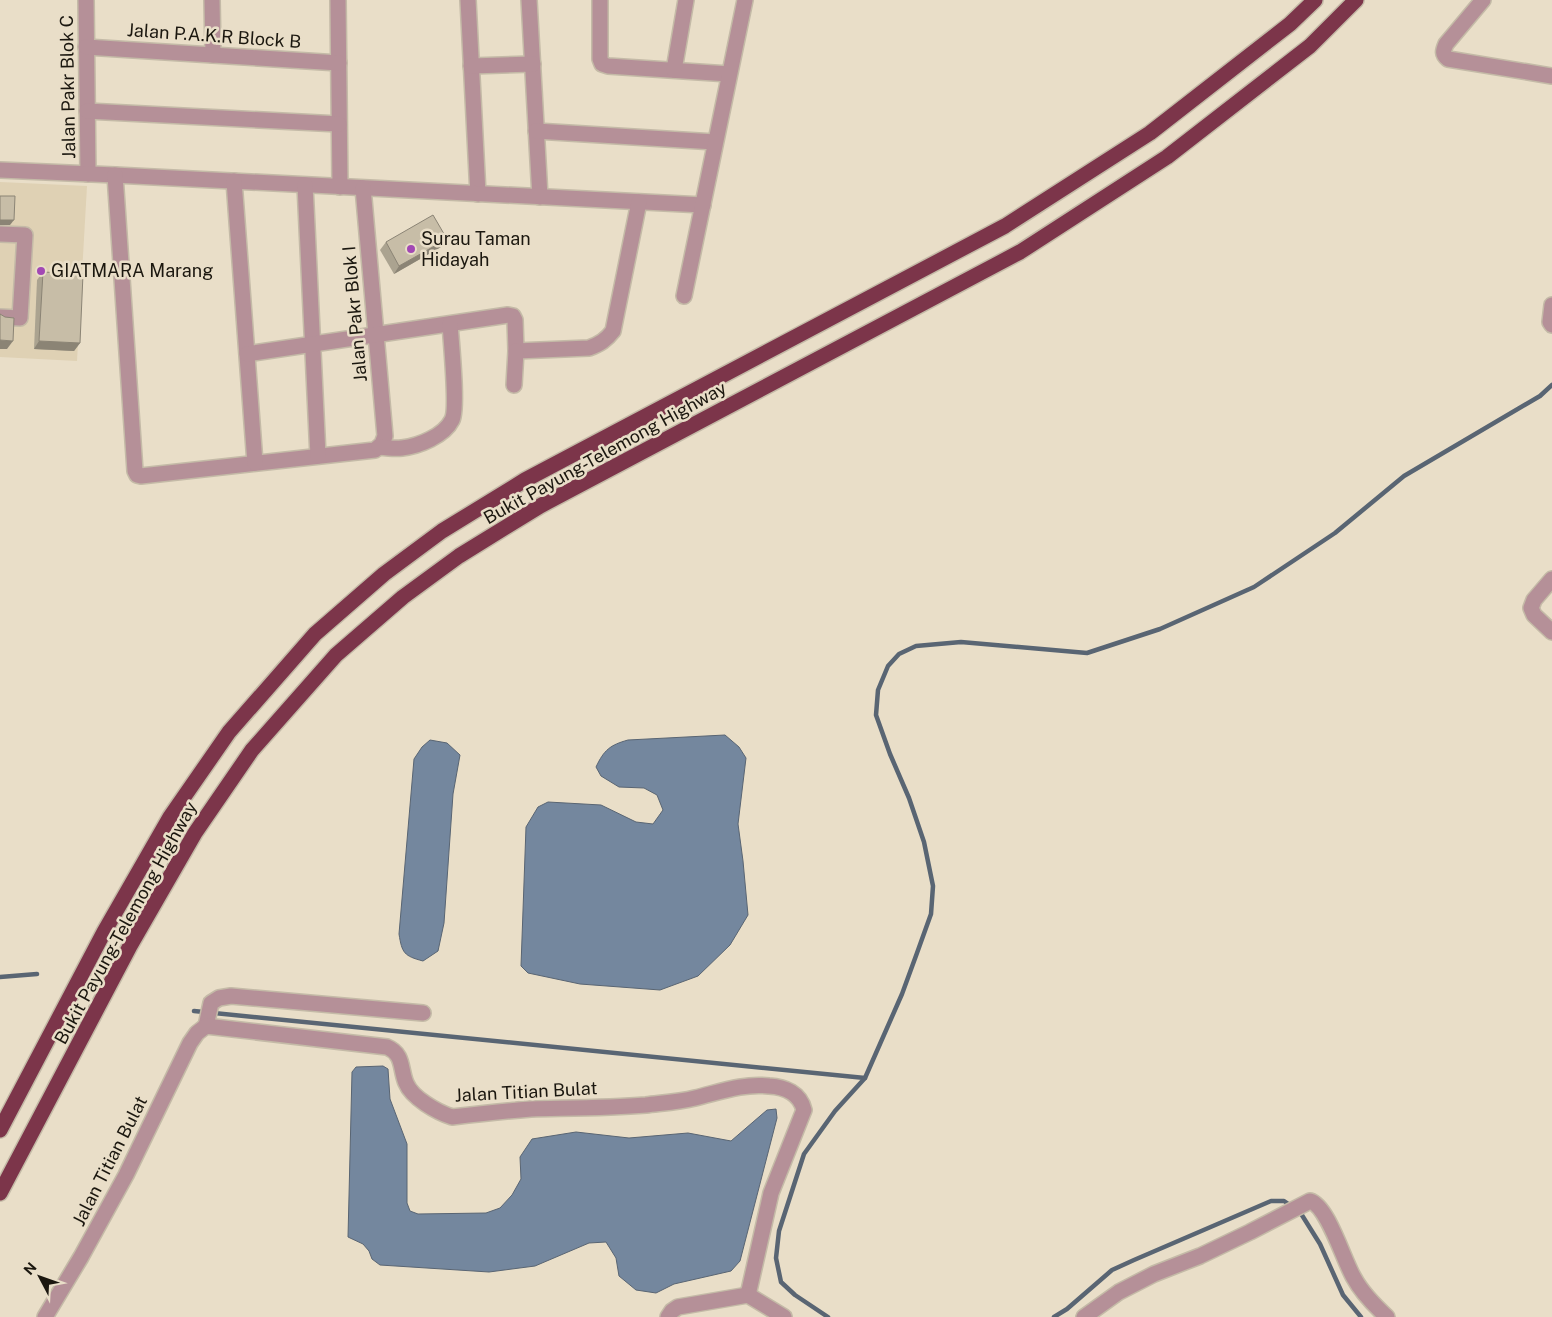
<svg xmlns="http://www.w3.org/2000/svg" width="1552" height="1317" font-family="'Public Sans',sans-serif">
<style>
.built{fill:#dfd1b4}
.water{fill:#74879e;stroke:#596573}
.lines{fill:none;stroke-linecap:round;stroke-linejoin:round}
.stream{stroke:#596573;stroke-width:4.5}
.minor-casing{stroke:#c4baa7;stroke-width:18}
.highway-casing{stroke:#c4baa7;stroke-width:18}
.minor{stroke:#b59098;stroke-width:15}
.highway{stroke:#7c354a;stroke-width:15}
.wall{fill:#aba390}
.shaded-wall{fill:#8b8475}
.building{fill:#c7bda7;stroke:#8b8475}
.poi-dot{fill:#a248b4;stroke:#e9dec8;stroke-width:2}
.labels{text-anchor:middle;stroke-width:5;stroke-linejoin:round;paint-order:stroke}
.street-label{font-size:18px;fill:#1b170f;stroke:#e9dec8}
.poi-label{font-size:18px;fill:#1b170f;stroke:#e9dec8;text-anchor:start}
</style>
<rect width="100%" height="100%" fill="#e9dec8"/>
<polygon class="built" points="0,182 87,186 77,361 0,357"/>
<g class="water">
<path d="M 725,735 L 739,747 L 746,758 L 738,824 L 743,861 L 748,915 L 730,945 L 698,976 L 660,990 L 580,984 L 528,973 L 521,966 L 526,827 L 538,807 L 548,802 L 601,805 L 636,822 L 653,824 L 663,810 L 657,795 L 644,788 L 619,787 L 601,776 L 596,767 C 604,750 610,745 628,740 Z"/>
<path d="M 430,740 L 447,743 L 460,755 L 453,794 L 444,923 L 438,951 L 423,961 C 404,956 402,953 399,934 L 414,759 L 422,747 Z"/>
<polygon points="383,1066 388,1069 390,1099 407,1144 407,1203 410,1211 418,1214 486,1213 500,1208 512,1195 521,1179 520,1157 532,1139 576,1132 629,1138 688,1133 731,1141 767,1110 776,1109 777,1118 740,1261 731,1271 674,1284 656,1293 636,1290 619,1276 616,1258 606,1242 589,1243 535,1266 489,1272 380,1265 372,1259 369,1251 363,1244 348,1237 352,1072 356,1067"/>
</g>
<g class="lines">
<g class="stream">
<polyline points="0,977 37,974"/>
<polyline points="194,1011 865,1078"/>
<polyline points="828,1317 795,1295 781,1282 776,1258 779,1231 804,1154 835,1111 865,1078 902,994 917,953 931,914 933,886 924,842 909,798 890,754 876,715 878,690 888,666 899,654 916,646 961,642 1087,653 1160,629 1254,587 1335,533 1404,476 1540,396 1552,385"/>
<polyline points="1054,1317 1067,1309 1112,1270 1134,1260 1271,1201 1284,1201 1300,1212 1320,1244 1343,1295 1361,1317"/>
</g>
<g class="minor-casing">
<g id="minor">
<polyline points="86,0 88,174"/>
<polyline points="212,0 213,55"/>
<polyline points="338,0 340,187"/>
<polyline points="468,0 478,194"/>
<polyline points="529,0 540,197"/>
<polyline points="600,0 600,59 602,64 608,66 729,74"/>
<path d="M 1483,0 L 1446,44 C 1443,51 1442,54 1448,59 L 1552,76"/>
<polyline points="86,47 339,63"/>
<polyline points="471,66 533,64"/>
<polyline points="674,70 686,0"/>
<polyline points="87,111 339,124"/>
<polyline points="536,131 715,142"/>
<polyline points="0,170 115,175 703,205"/>
<polyline points="115,175 135,471 137,475 141,476 375,450 382,444 385,436 363,188"/>
<polyline points="234,181 255,463"/>
<polyline points="305,185 318,456"/>
<polyline points="0,234 25,235 20,318 0,317"/>
<polyline points="684,296 745,0"/>
<polyline points="1552,305 1550,322 1552,325"/>
<path d="M 247,354 L 508,315 L 513,316 L 515,320 L 516,351 L 589,348 C 600,344 606,340 613,331 L 639,202"/>
<polyline points="514,385 516,351"/>
<path d="M 379,447 C 387,448 395,449 402,448 C 419,446 444,436 452,420 C 458,409 451,340 450,324"/>
<polyline points="1552,579 1534,600 1531,608 1534,615 1552,632"/>
<polyline points="206,1026 211,1003 219,998 231,996 423,1013"/>
<path d="M 45,1317 L 81,1257 L 126,1175 L 190,1043 L 197,1033 L 206,1026 L 387,1047 C 404,1054 400,1069 406,1083 C 412,1098 437,1112 452,1117 C 478,1114 505,1111 531,1109 C 569,1108 608,1108 646,1105 C 662,1103 679,1102 695,1098 C 720,1092 743,1083 769,1086 C 785,1087 800,1093 804,1110 L 771,1193 L 748,1295"/>
<polyline points="668,1317 672,1311 678,1307 748,1295 784,1317"/>
<path d="M 1084,1317 L 1119,1292 L 1154,1274 L 1200,1256 L 1250,1232 L 1310,1201 C 1328,1206 1344,1262 1354,1278 C 1362,1293 1374,1305 1387,1317"/>
</g>
</g>
<g class="highway-casing">
<g id="highway">
<polyline points="0,1130 104,932 170,817 229,732 315,634 384,574 442,531 525,480 1005,226 1150,133 1290,24 1315,0"/>
<polyline points="0,1193 130,946 195,833 252,750 336,655 403,597 459,556 540,506 1020,252 1167,157 1310,46 1356,0"/>
</g>
</g>
<use href="#minor" class="minor"/>
<use href="#highway" class="highway"/>
</g>
<g class="wall">
<polygon points="447,239 441,247 394,274 380,250 386,242"/>
<polygon points="43,272 80,343 74,351 34,349 37,280"/>
</g>
<g class="shaded-wall">
<polygon points="0,220 14,220 10,225 0,225"/>
<polygon points="447,239 441,247 394,274 399,266"/>
<polygon points="0,340 13,341 7,349 0,349"/>
<polygon points="39,341 80,343 74,351 34,349"/>
</g>
<g class="building">
<polygon points="0,196 15,196 14,220 0,220"/>
<polygon points="433,215 447,239 399,266 386,242"/>
<polygon points="43,272 83,274 80,343 39,341"/>
<polygon points="0,314 5,317 14,318 13,341 0,340"/>
</g>
<g class="poi-dot">
<circle cx="411" cy="249" r="5"/>
<circle cx="41" cy="271" r="5"/>
</g>
<g class="labels">
<g class="street-label">
<text transform="translate(214 36) rotate(4)" y="6">Jalan P.A.K.R Block B</text>
<text transform="translate(68 87) rotate(-91)" y="6">Jalan Pakr Blok C</text>
<text transform="translate(355 314) rotate(-95)" y="6">Jalan Pakr Blok I</text>
<text transform="translate(605 453) rotate(-29)" y="6">Bukit Payung-Telemong Highway</text>
<text transform="translate(126 923) rotate(-61)" y="6">Bukit Payung-Telemong Highway</text>
<text transform="translate(526 1092) rotate(-3)" y="6">Jalan Titian Bulat</text>
<text transform="translate(110 1161) rotate(-63)" y="6">Jalan Titian Bulat</text>
</g>
<g class="poi-label">
<text x="421" y="245">Surau Taman<tspan x="421" dy="21">Hidayah</tspan></text>
<text x="51" y="277">GIATMARA Marang</text>
</g>
</g>
<g transform="translate(40 1277) rotate(311)" stroke="#e9dec8" stroke-width="4" paint-order="stroke">
<path d="M0-4L9 19L0 12L-9 19Z" fill="#1b170f"/>
<text y="-8" font-size="14" font-weight="bold" text-anchor="middle" fill="#1b170f">N</text>
</g>
</svg>
